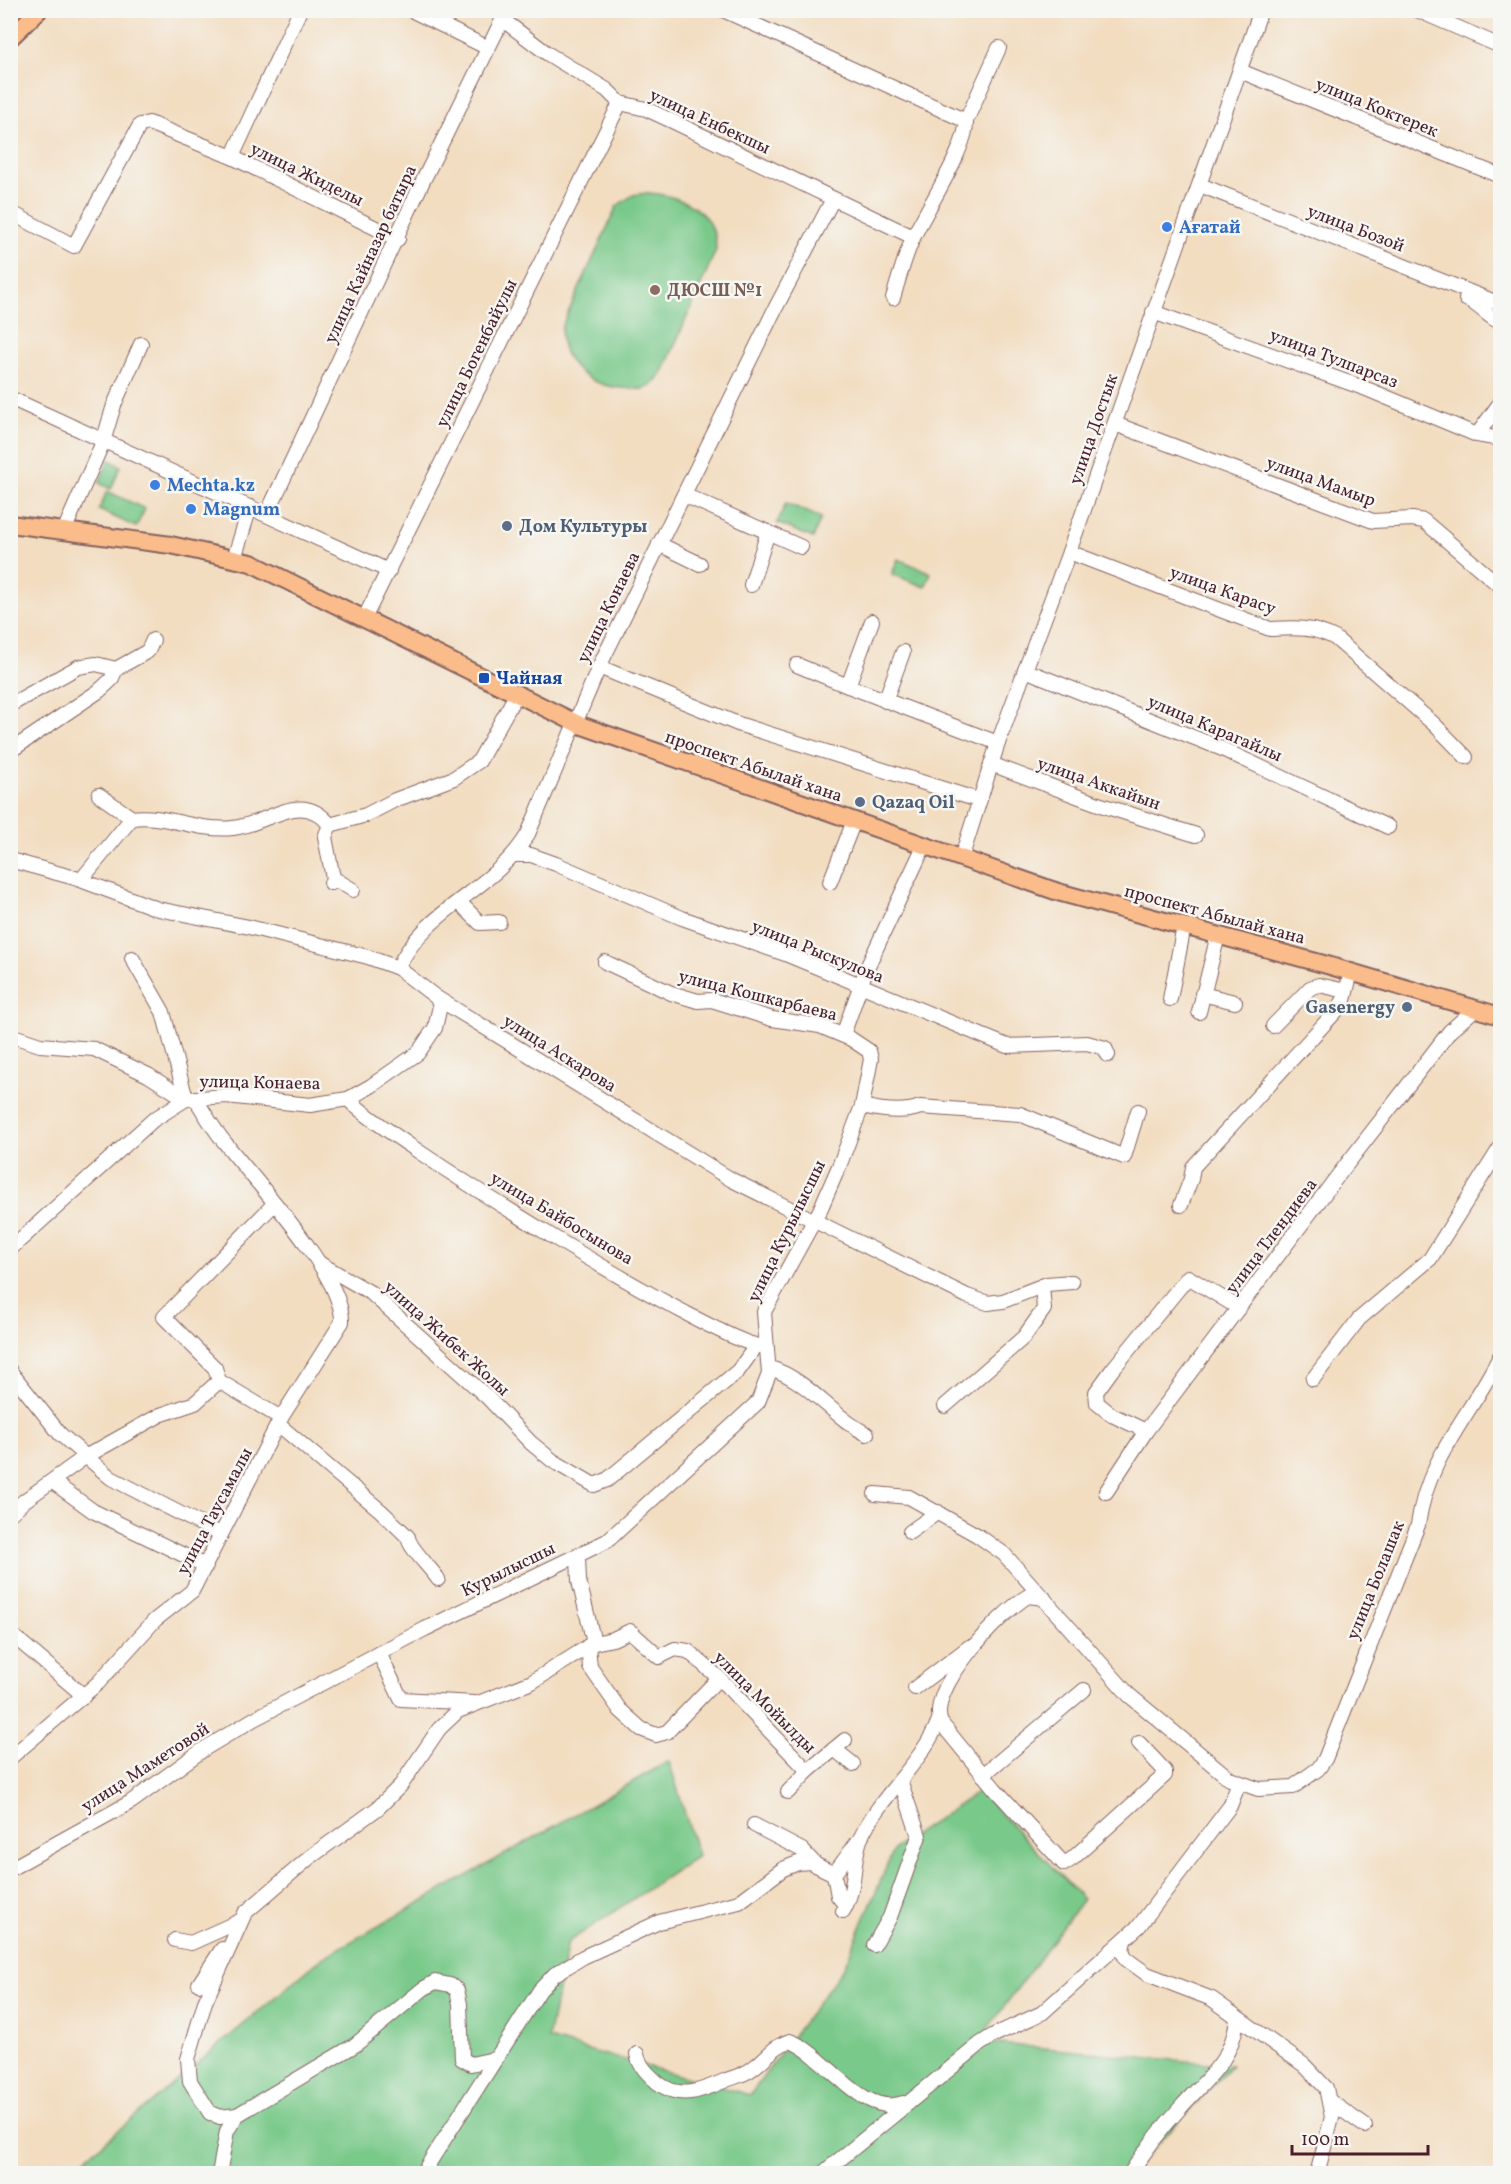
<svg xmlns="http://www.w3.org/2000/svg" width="1511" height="2184" font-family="Vollkorn,serif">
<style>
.green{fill:#79c98a;stroke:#62745a;stroke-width:1.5}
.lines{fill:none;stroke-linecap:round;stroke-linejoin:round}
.minor-casing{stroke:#856260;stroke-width:16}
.major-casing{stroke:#856260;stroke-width:20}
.minor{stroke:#fff;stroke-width:14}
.major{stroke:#fabc8b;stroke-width:16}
.shop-dot{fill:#3f7fe0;stroke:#f6f6f2;stroke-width:2}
.education-dot{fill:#8d6e63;stroke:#f6f6f2;stroke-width:2}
.service-dot{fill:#5c6f8a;stroke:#f6f6f2;stroke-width:2}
.transit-dot{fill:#1a4fb4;stroke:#f6f6f2;stroke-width:2}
.labels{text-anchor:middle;stroke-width:5;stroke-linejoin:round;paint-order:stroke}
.street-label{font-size:18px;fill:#4a1f2b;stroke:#f6f6f2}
.shop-label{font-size:18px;font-weight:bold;fill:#366cbe;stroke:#f6f6f2;text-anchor:start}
.education-label{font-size:18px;font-weight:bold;fill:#785e54;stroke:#f6f6f2;text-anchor:start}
.service-label{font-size:18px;font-weight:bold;fill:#4e5e75;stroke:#f6f6f2;text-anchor:start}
.transit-label{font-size:18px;font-weight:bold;fill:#164399;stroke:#f6f6f2;text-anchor:start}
</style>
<rect width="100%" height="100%" fill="#f6f6f2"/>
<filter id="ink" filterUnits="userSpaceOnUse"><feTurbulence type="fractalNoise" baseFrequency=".0167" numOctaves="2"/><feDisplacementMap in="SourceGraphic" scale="12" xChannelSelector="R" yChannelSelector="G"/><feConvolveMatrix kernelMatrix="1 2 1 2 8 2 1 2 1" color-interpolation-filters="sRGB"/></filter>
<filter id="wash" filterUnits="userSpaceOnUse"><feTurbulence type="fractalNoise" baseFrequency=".008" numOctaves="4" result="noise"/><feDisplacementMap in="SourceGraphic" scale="24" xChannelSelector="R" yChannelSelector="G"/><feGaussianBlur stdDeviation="1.35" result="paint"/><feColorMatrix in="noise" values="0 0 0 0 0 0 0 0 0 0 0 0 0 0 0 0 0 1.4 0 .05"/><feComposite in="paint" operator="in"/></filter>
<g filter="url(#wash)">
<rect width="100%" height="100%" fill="#f2ddc1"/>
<g class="green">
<path d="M 647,193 C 680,195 717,211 716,250 L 663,372 C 659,376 655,383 650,386 C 642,391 632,389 623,388 C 589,386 557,363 562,326 L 617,206 L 633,195 Z"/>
<polygon points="109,460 121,466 111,489 99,483"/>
<polygon points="107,491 145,509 136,527 99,510"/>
<polygon points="786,503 821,518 813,538 777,523"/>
<polygon points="898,559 931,573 925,587 892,574"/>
<polygon points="669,1761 698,1856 568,1942 548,2039 750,2095 844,1967 894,1849 979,1791 1083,1899 978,2042 1231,2065 1131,2173 67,2174 322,1958"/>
</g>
</g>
<g filter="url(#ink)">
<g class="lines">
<g class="minor-casing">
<g id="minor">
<polyline points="411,10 488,48"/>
<polyline points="723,10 966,121"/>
<polyline points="1417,10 1500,46"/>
<polyline points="503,20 548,54 607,90 620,103 646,109 672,121 913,237"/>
<polyline points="1240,71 1500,176"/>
<polyline points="232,157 300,10"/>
<polyline points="1200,185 1500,304"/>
<polyline points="10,212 74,246 140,125 149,123 232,157 398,239"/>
<path d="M 893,298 C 899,278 905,255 914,236 C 926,210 968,146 966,121 L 999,48"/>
<path d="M 1466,299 C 1480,305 1489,318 1500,322"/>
<polyline points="1153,312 1369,390 1477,435 1500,439"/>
<polyline points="10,398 389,571"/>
<polyline points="1115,424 1373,521 1412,519 1424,521 1500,586"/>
<polyline points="1477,435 1500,403"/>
<polyline points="684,495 801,547"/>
<polyline points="267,514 420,187 507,10"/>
<polyline points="64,531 103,442 114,405 141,344"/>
<polyline points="659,544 700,564"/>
<path d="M 1069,552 L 1270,629 C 1294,628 1312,626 1335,638 L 1435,725 L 1466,757"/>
<polyline points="234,559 250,507"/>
<polyline points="751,585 768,532"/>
<polyline points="364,619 620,103"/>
<polyline points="872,621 848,686 998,743"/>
<polyline points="797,665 848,686"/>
<polyline points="599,667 738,724 978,800"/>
<polyline points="116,669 148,651 153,640"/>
<polyline points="1025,670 1220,748 1388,827"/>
<polyline points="885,701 903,652"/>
<polyline points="10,705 78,667 96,664 116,669"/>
<polyline points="10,751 99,691 111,680 116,669"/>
<polyline points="991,764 1101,805 1196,835"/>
<polyline points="99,795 132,818"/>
<polyline points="330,825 325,837 333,878 331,883"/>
<polyline points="516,855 531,855 556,864 682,918 788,955 1007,1046 1087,1043 1105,1048 1108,1055"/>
<polyline points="961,859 998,743 1069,552 1261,10"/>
<polyline points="10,860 75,878 158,909 249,927 368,957 398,968 437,998 732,1180 967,1296 988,1303 1003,1301 1047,1284 1072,1282"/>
<polyline points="333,878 353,890"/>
<path d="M 81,880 L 132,818 C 163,813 197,832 233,828 C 270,824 301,788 330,825 L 366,815 L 395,800 L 454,778 L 479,761 L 516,695"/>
<polyline points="830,882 854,821"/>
<polyline points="459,902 480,923 499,922"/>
<polyline points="132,958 163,1012 186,1099"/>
<path d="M 398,968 C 424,909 496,889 528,834 L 599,667 L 775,309 L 833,199"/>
<polyline points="1202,994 1235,1002"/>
<polyline points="1170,999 1184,926"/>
<polyline points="1199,1012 1218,935"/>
<polyline points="1273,1026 1310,988 1319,985 1346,991"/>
<polyline points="10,1035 40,1045 94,1049 148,1075 186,1099"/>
<polyline points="843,1035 866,970 924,846"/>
<path d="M 348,1099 C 382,1136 725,1349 763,1346"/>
<path d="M 862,1106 C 879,1110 903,1114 920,1107 L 1020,1114 L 1124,1157 L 1138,1111"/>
<polyline points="274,1204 164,1317 215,1368 219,1381 281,1418"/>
<polyline points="1181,1205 1191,1179 1193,1167 1338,1009 1344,1000 1351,972"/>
<polyline points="10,1249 153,1120 186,1099 226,1096 310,1105 348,1099 371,1086 418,1053 435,1028 440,1006 437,998"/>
<polyline points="319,1263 371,1293 487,1397 531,1443 553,1461 594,1485 607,1480 738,1371 756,1346"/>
<path d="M 770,1368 C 809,1380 831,1416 867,1434"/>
<polyline points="10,1371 60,1434 111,1478 220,1534"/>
<polyline points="1313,1379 1359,1319 1430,1259 1500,1148"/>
<polyline points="945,1406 1024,1337 1044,1309 1042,1286"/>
<path d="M 279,1425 L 381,1511 L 408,1537 C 409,1548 431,1568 438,1579"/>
<polyline points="1146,1431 1112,1415 1097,1403 1096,1392 1112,1370 1188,1277 1239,1308"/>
<polyline points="53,1482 93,1511 206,1566"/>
<polyline points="1106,1492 1146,1431 1337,1177 1450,1031 1475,1009"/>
<path d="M 875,1494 L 909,1497 L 977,1535 L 1004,1554 L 1129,1695 L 1230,1779 L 1258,1789 L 1293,1787 L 1318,1769 L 1325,1759 L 1418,1525 C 1427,1457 1471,1415 1500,1356"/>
<polyline points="10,1514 24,1501 85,1457 160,1415 195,1403 219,1381"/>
<polyline points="910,1532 938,1512"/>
<polyline points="578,1557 579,1581 594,1643"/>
<path d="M 1044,1598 L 1028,1596 C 1000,1613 926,1689 941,1723 L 995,1789 L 1064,1864 L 1072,1859 L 1165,1775 L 1165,1771 L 1139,1743"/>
<polyline points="10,1633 84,1696"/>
<polyline points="588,1646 590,1667 620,1710 641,1729 656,1735 667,1732 719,1678"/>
<polyline points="379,1653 401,1699 474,1703"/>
<polyline points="915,1688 969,1647"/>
<polyline points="834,1749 853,1764"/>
<path d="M 10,1758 L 98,1683 L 155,1620 L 192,1591 L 281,1418 L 342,1322 C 344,1276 255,1181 226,1144 C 214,1130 205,1114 195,1098"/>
<polyline points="983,1775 1084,1690"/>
<polyline points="788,1792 808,1771"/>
<polyline points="754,1825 802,1850 816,1865"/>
<polyline points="10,1869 131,1802 204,1749 254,1719 425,1629 607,1541 758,1402 769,1374 764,1312 820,1210 840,1164 862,1106 871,1059 869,1051 851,1039 820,1026 772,1019 712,1000 698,1001 671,993 605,962"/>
<polyline points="834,1874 838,1896 846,1906"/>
<path d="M 843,1911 C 858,1885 851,1859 862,1835 C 881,1795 923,1762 939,1720"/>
<polyline points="175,1940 191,1943 240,1921"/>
<polyline points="1124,1941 1122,1950 1126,1959 1147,1974 1212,1999 1304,2065 1326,2088 1332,2117 1317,2174"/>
<polyline points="874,1945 890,1917 919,1836 900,1780"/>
<polyline points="199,1984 222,1949"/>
<path d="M 637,2054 C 639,2066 649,2075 658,2083 C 680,2100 701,2091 724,2081 C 733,2077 745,2075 753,2068 C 767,2058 773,2046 790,2041 C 826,2054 861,2118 903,2103"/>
<polyline points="494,2059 471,2064 462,2059 460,2004 457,1990 450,1985 435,1982 423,1989 355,2045 237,2115 220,2117 210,2113 190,2081 188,2059 205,2002 245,1913 309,1858 378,1808 401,1785 439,1729 458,1711 532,1682 594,1643 613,1639 630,1631 659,1657 675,1649 688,1651 719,1678 808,1771 845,1740"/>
<polyline points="1331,2102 1365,2126"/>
<polyline points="219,2174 227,2131 237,2115"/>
<polyline points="422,2174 540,1990 555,1974 583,1957 659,1922 739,1902 783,1869 798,1863 810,1862 834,1874 862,1836"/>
<polyline points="822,2174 980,2044 994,2035 1042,2013 1139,1926 1230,1806 1239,1783"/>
<path d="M 1130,2174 C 1145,2150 1162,2128 1181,2107 C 1207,2078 1233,2060 1237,2019"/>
</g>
</g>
<g class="major-casing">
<g id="major">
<polyline points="10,38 39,10"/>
<polyline points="10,524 171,545 251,563 580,725 1058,892 1327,965 1500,1016"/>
</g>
</g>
<use href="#minor" class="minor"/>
<use href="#major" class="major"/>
</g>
</g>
<g class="shop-dot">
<circle cx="1167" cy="227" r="6"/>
<circle cx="155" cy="485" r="6"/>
<circle cx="191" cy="509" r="6"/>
</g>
<circle class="education-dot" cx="655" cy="290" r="6"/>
<g class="service-dot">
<circle cx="507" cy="526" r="6"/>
<circle cx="860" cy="802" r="6"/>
<circle cx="1407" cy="1007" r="6"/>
</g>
<rect class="transit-dot" x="478" y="672" width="12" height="12" rx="3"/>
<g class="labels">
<g class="street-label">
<text transform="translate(1377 107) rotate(22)" y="6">улица Коктерек</text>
<text transform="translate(710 121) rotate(25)" y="6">улица Енбекшы</text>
<text transform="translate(307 174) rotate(26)" y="6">улица Жиделы</text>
<text transform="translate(1356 228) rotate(21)" y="6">улица Бозой</text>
<text transform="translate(370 254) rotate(-65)" y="6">улица Кайназар батыра</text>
<text transform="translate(476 353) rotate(-64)" y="6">улица Богенбайулы</text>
<text transform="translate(1334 358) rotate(21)" y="6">улица Тулпарсаз</text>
<text transform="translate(1093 429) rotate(-71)" y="6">улица Достык</text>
<text transform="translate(1321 481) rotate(20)" y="6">улица Мамыр</text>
<text transform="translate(1223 590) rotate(20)" y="6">улица Карасу</text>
<text transform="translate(608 607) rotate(-64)" y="6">улица Конаева</text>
<text transform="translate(1215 728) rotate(23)" y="6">улица Карагайлы</text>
<text transform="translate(754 766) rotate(19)" y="6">проспект Абылай хана</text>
<text transform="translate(1099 783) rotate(19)" y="6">улица Аккайын</text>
<text transform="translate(1215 914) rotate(15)" y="6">проспект Абылай хана</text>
<text transform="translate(818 951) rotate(22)" y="6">улица Рыскулова</text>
<text transform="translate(758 995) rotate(14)" y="6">улица Кошкарбаева</text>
<text transform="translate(560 1053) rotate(32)" y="6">улица Аскарова</text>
<text transform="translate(260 1082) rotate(1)" y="6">улица Конаева</text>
<text transform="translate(562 1218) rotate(31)" y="6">улица Байбосынова</text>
<text transform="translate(786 1231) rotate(-64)" y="6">улица Курылысшы</text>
<text transform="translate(1271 1236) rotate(-53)" y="6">улица Тлендиева</text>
<text transform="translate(447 1338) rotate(42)" y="6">улица Жибек Жолы</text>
<text transform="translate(214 1511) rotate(-62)" y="6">улица Таусамалы</text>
<text transform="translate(508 1569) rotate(-26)" y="6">Курылысшы</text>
<text transform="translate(1375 1580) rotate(-68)" y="6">улица Болашак</text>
<text transform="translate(765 1702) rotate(45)" y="6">улица Мойылды</text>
<text transform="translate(145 1767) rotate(-33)" y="6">улица Маметовой</text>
</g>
<g class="shop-label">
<text x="1179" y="233">Ағатай</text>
<text x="167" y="491">Mechta.kz</text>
<text x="203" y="515">Magnum</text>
</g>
<g class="education-label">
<text x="667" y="296">ДЮСШ №1</text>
</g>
<g class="service-label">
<text x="519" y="532">Дом Культуры</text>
<text x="872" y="808">Qazaq Oil</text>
<text x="1395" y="1013" text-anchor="end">Gasenergy</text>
</g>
<g class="transit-label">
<text x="496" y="684">Чайная</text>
</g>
</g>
<rect width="1511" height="2184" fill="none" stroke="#f6f6f2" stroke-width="36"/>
<path d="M1292 2145v9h136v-9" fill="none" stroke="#4a1f2b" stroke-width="3"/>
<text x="1301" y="2145" font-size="18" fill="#4a1f2b" stroke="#f6f6f2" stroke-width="4.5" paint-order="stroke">100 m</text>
</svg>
